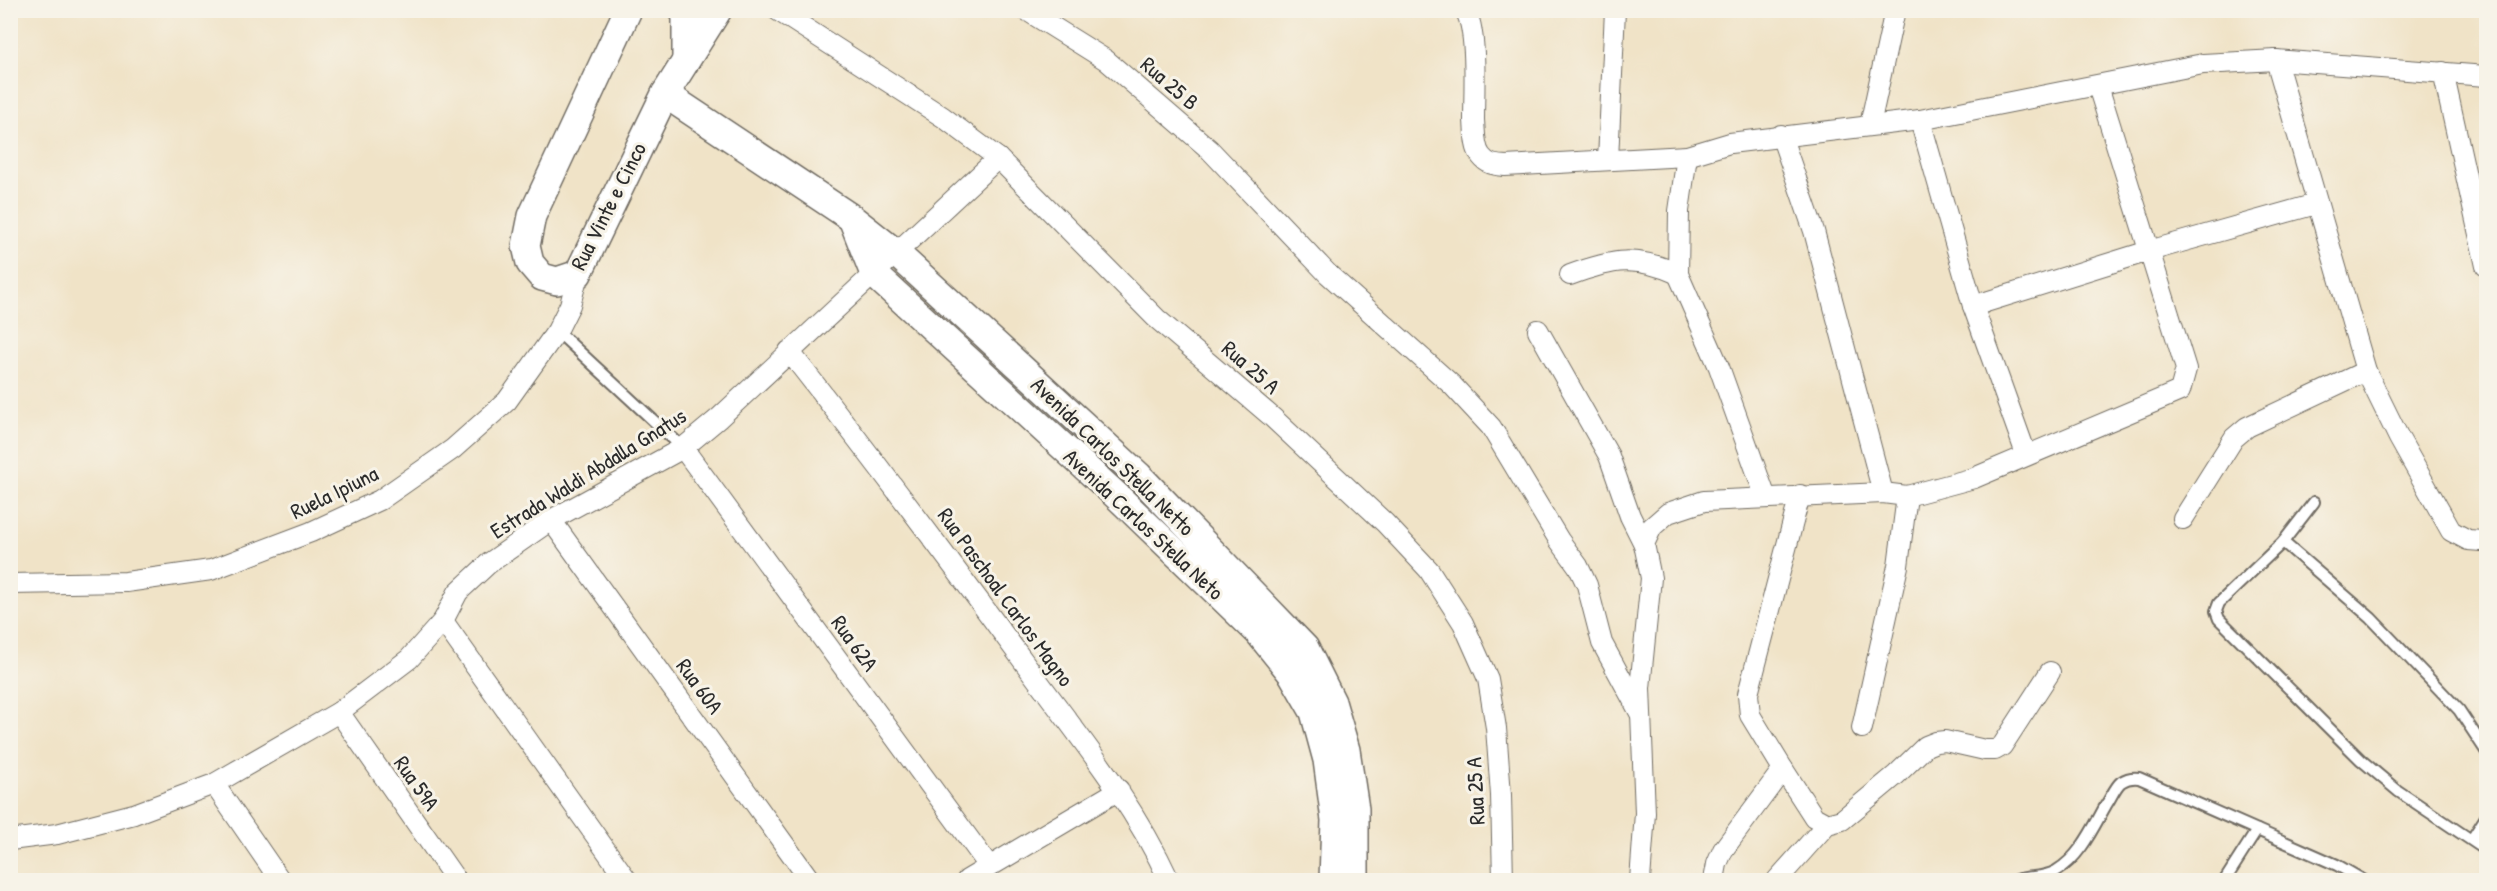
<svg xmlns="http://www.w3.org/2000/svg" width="2497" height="891" font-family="'Patrick Hand',sans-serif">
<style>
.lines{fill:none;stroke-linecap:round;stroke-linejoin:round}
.lane-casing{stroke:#706b62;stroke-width:14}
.street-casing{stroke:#706b62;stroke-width:22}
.secondary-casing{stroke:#706b62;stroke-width:30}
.lane{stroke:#fff;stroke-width:10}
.street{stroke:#fff;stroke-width:20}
.secondary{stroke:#fff;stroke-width:27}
.labels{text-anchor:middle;stroke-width:6;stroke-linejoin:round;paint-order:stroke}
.street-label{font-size:22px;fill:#2b2b2b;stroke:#f7f3e8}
</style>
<rect width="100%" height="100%" fill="#f7f3e8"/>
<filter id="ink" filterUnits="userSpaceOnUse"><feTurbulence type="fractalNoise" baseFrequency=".0167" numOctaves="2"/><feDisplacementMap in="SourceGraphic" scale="12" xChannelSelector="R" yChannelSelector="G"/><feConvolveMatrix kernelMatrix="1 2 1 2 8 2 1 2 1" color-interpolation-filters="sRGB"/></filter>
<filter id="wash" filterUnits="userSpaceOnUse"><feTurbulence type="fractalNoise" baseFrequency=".008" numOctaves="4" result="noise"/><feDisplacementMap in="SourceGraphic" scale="24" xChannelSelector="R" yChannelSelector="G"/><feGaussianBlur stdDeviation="1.35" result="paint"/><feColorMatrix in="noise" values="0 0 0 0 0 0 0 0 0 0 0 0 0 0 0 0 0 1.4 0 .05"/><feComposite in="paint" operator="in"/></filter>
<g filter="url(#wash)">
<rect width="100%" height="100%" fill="#f0e3c7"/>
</g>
<g filter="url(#ink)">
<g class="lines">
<g class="lane-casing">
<g id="lane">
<polyline points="557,331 683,448"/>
<polyline points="2314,502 2283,542 2219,603 2216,611 2219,619 2361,760 2398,791 2486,850"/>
<polyline points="2283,542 2371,618 2459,710 2486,751"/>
<polyline points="2472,839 2486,817"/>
<path d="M 2016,880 C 2030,875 2043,879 2056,871 C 2080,857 2093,828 2106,805 C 2111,798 2115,787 2121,782 C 2127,778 2132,777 2139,778 L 2337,865 L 2363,880"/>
<polyline points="2225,880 2257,830"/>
</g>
</g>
<g class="street-casing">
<g id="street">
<polyline points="777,10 943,117 998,158 1156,318 1272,417 1385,523 1429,570 1463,623 1488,679 1496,728 1501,795 1503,880"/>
<polyline points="1026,10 1106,60 1209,149 1328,274 1452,385 1491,427 1559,540 1578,566 1587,585 1602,643 1640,713"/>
<path d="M 1465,10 C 1478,30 1474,94 1474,120 C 1475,131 1474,147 1481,156 C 1488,165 1495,165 1505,166 L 1687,156 L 1730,143 L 1920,120 L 2203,64 L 2276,60 L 2486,76"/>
<polyline points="2276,60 2366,371 2399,438 2451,531 2468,540 2482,541 2486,539"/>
<polyline points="2443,72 2486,266"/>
<polyline points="1920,120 1973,306 2026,454"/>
<polyline points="1870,125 1895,10"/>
<polyline points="1781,135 1814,231 1883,493"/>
<polyline points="1687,156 1679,211 1678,274 1719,367 1766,498"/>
<polyline points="1608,160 1615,10"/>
<path d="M 1570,275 C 1613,259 1636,255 1678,274"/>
<polyline points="1973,306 2149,251 2316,204"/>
<polyline points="1538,330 1609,456 1630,516 1644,544 1651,578 1640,688 1645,813 1640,880"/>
<path d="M 789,351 C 869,453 947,557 1024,662 C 1076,733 1132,800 1169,880"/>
<polyline points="683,448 989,866"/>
<polyline points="1800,495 1748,694 1750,715 1783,769 1814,817 1827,824"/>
<polyline points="2183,519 2234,438 2247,427 2366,371"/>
<polyline points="551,520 810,880"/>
<polyline points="1644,544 1652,527 1668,513 1704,501 1883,493 1907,496 1974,478 2180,391 2186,369 2098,86"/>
<polyline points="10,584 126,582 211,570 311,532 380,500 453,449 507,401 557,331 570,305 578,274"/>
<polyline points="443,621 627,880"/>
<polyline points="339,712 456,880"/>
<polyline points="1862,728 1898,566 1907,496"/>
<polyline points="214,784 280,880"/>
<polyline points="10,840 57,834 134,814 214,784 339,712 409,659 443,621 458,592 488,564 551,520 683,448 719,418 998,158"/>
<polyline points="967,880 1119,790"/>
<polyline points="1714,880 1717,864 1723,850 1783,769"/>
<polyline points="1777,880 1827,824 1842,820 1896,775 1926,746 1936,742 1945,741 1985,750 1995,750 2002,746 2050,672"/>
</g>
</g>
<g class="secondary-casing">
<g id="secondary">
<polyline points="628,10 532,216 526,246 530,263 542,277 557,281 578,274 665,94 718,10"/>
<polyline points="683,10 686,17 686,60"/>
<polyline points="665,94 853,219 896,253 1139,476 1305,648 1332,702 1346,750 1355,809 1355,880"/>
<polyline points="853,221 874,274 1120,499 1259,633 1292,674 1314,712 1327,760 1335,820 1333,880"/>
</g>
</g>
<use href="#lane" class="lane"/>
<use href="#street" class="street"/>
<use href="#secondary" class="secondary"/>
</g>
</g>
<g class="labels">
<g class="street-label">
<text transform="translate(1170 83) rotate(41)" y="8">Rua 25 B</text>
<text transform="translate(608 206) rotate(-63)" y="8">Rua Vinte e Cinco</text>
<text transform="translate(1251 367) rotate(41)" y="8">Rua 25 A</text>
<text transform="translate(1113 456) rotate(44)" y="8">Avenida Carlos Stella Netto</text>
<text transform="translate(588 473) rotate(-32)" y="8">Estrada Waldi Abdalla Gnatus</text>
<text transform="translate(334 492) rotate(-26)" y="8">Ruela Ipiuna</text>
<text transform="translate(1144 524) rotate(43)" y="8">Avenida Carlos Stella Neto</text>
<text transform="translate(1006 597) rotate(54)" y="8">Rua Paschoal Carlos Magno</text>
<text transform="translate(855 643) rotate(54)" y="8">Rua 62A</text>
<text transform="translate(700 686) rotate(54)" y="8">Rua 60A</text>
<text transform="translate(417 783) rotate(55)" y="8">Rua 59A</text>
<text transform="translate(1475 791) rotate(-93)" y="8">Rua 25 A</text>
</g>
</g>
<rect width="2497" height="891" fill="none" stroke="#f7f3e8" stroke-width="36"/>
</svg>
